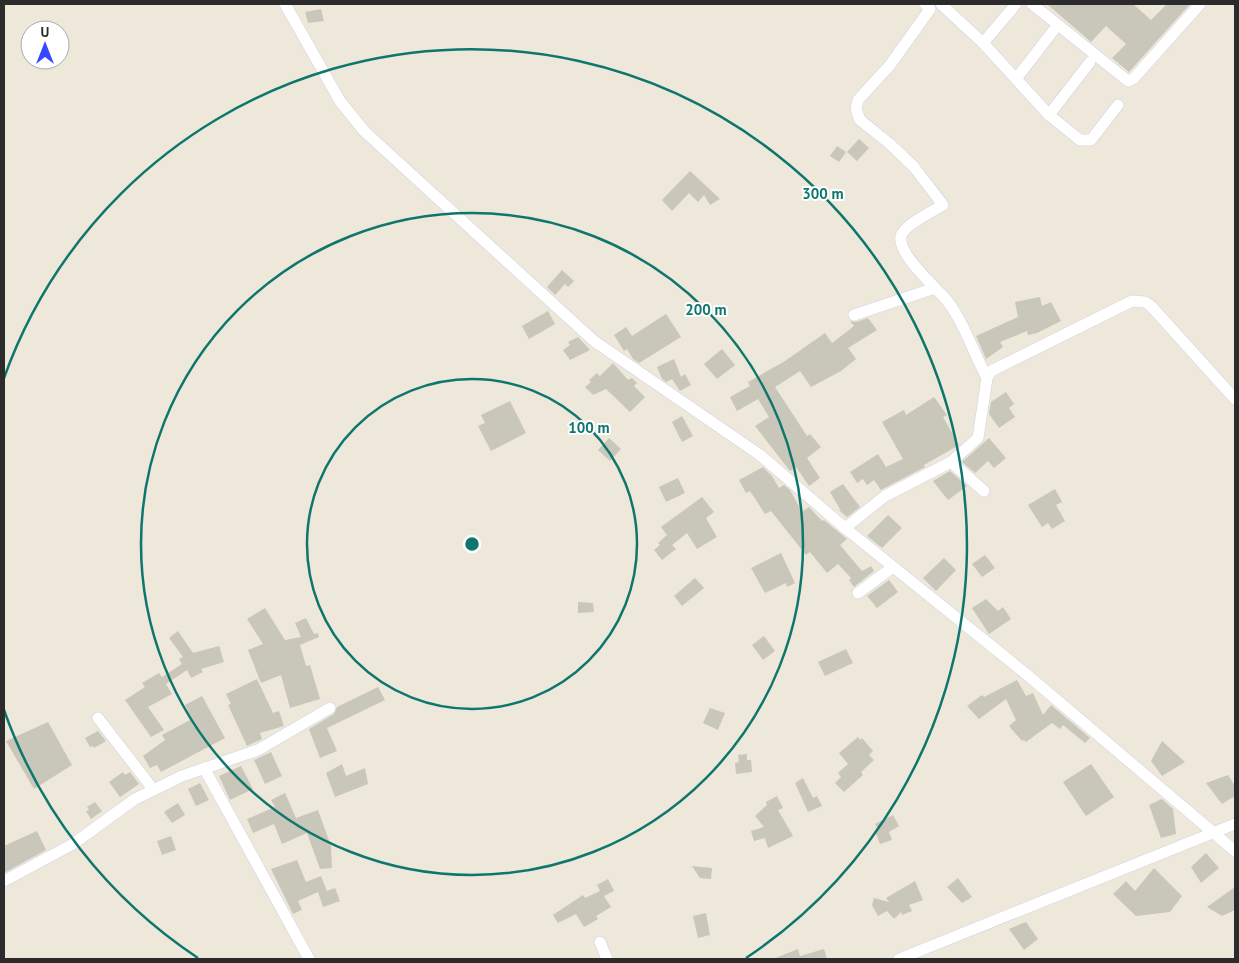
<svg xmlns="http://www.w3.org/2000/svg" width="1239" height="963" font-family="'PT Sans',sans-serif">
<style>
.building{fill:#c9c6ba}
.lines{fill:none;stroke-linecap:round;stroke-linejoin:round}
.minor-casing{stroke:#d0d2e5;stroke-width:12}
.minor{stroke:#fff;stroke-width:11}
.ring{fill:none;stroke:#0f766e;stroke-width:2.5}
.centre{fill:#0f766e;stroke:#fff;stroke-width:2.5}
.ring-label{font-size:15px;text-anchor:middle;font-weight:bold;fill:#0f766e;stroke:#fff;stroke-width:4;stroke-linejoin:round;paint-order:stroke}
</style>
<rect width="100%" height="100%" fill="#eee8db"/>
<g class="building">
<polygon points="1047,4 1133,4 1151,20 1167,4 1190,4 1129,72 1112,58 1126,44 1106,26 1091,42"/>
<polygon points="321,9 324,21 308,23 305,12"/>
<polygon points="859,139 869,148 857,161 847,152"/>
<polygon points="837,146 846,152 839,162 830,156"/>
<polygon points="690,171 720,199 710,205 704,195 698,202 689,193 672,211 662,200"/>
<polygon points="562,270 574,281 568,287 565,284 555,295 547,287"/>
<polygon points="1040,297 1042,306 1051,302 1061,321 1037,333 1028,335 1027,331 1000,342 1003,347 986,359 976,336 1018,317 1015,302"/>
<polygon points="548,311 555,324 529,339 522,326"/>
<polygon points="666,314 681,337 639,363 633,359 627,349 624,351 614,335 626,327 632,336"/>
<polygon points="868,318 877,330 848,348 856,359 841,371 811,387 800,371 775,387 807,436 810,434 821,447 807,458 820,478 809,486 796,467 790,471 755,426 769,417 758,399 737,411 730,397 750,386 748,382 785,361 825,333 832,343 854,326 850,321 856,322"/>
<polygon points="578,337 590,350 570,360 563,350 570,345 568,342"/>
<polygon points="722,349 735,365 717,379 704,364"/>
<polygon points="674,359 681,377 685,374 691,385 680,391 672,379 666,382 662,379 657,367"/>
<polygon points="613,363 628,380 632,378 637,383 634,386 645,397 630,412 606,389 593,395 585,387 591,382 589,380 597,373 600,376"/>
<polygon points="1006,392 1014,404 1009,408 1015,417 999,428 989,414 991,402"/>
<polygon points="934,397 947,415 943,417 959,445 924,465 925,467 881,490 874,480 867,485 863,479 857,483 850,472 878,454 886,467 903,459 882,422 904,410 906,415"/>
<polygon points="510,401 526,433 491,451 478,426 485,423 481,415"/>
<polygon points="682,416 693,436 682,442 672,422"/>
<polygon points="609,438 621,449 610,461 598,450"/>
<polygon points="989,438 1006,458 994,468 988,461 975,473 962,462"/>
<polygon points="763,467 772,476 779,488 784,485 790,490 802,512 809,507 822,521 824,520 847,539 840,545 862,571 871,566 874,571 854,587 849,580 851,578 838,564 827,573 810,552 806,555 771,511 765,514 750,491 746,493 739,480"/>
<polygon points="950,471 967,486 948,500 933,481"/>
<polygon points="678,478 685,493 666,502 659,487"/>
<polygon points="843,484 860,507 847,517 839,510 840,509 830,492"/>
<polygon points="1055,489 1062,502 1056,505 1065,521 1052,529 1048,523 1042,527 1028,505"/>
<polygon points="702,497 714,512 706,518 717,537 697,549 687,533 672,545 676,549 662,560 654,550 660,545 658,543 667,535 661,527"/>
<polygon points="888,515 902,528 882,548 867,536"/>
<polygon points="781,553 795,583 787,587 786,583 765,593 751,568"/>
<polygon points="985,555 995,568 982,577 972,564"/>
<polygon points="944,558 956,570 936,591 923,578"/>
<polygon points="695,578 704,588 682,606 674,596"/>
<polygon points="889,580 898,592 877,608 867,596"/>
<polygon points="986,599 998,611 1003,607 1011,619 989,634 972,608"/>
<polygon points="578,602 593,603 594,612 578,613"/>
<polygon points="265,608 285,640 301,637 295,623 306,618 314,634 318,633 319,637 300,645 306,666 310,665 320,699 290,708 281,675 261,683 248,650 263,644 247,619"/>
<polygon points="178,631 193,653 219,646 224,662 201,669 203,672 191,678 187,670 166,684 172,694 148,707 164,730 151,737 125,700 145,687 142,683 159,673 162,677 182,664 179,659 183,657 169,638"/>
<polygon points="764,636 775,651 763,660 752,645"/>
<polygon points="846,649 853,663 825,676 818,662"/>
<polygon points="257,679 273,713 279,711 284,726 260,733 262,739 247,746 228,705 231,704 226,694"/>
<polygon points="1017,680 1026,696 1033,693 1043,715 1051,705 1090,738 1085,743 1063,725 1060,729 1052,723 1026,742 1024,740 1022,741 1009,726 1016,720 1006,699 979,719 967,706 982,695 984,697"/>
<polygon points="378,687 385,700 327,728 337,751 320,758 309,729 334,714 337,707"/>
<polygon points="202,696 225,738 161,772 157,765 150,768 143,756 165,740 162,735 192,719 185,705"/>
<polygon points="710,708 725,713 718,730 703,723"/>
<polygon points="48,722 72,765 34,789 6,741"/>
<polygon points="98,731 106,741 94,748 93,746 90,747 85,738"/>
<polygon points="858,737 860,740 862,738 873,751 869,755 874,760 861,772 863,775 844,792 835,783 841,777 838,773 848,764 839,753"/>
<polygon points="1162,741 1185,762 1162,776 1151,761"/>
<polygon points="271,752 282,776 265,784 254,760"/>
<polygon points="747,754 747,760 751,760 752,772 736,774 735,763 739,762 738,755"/>
<polygon points="342,764 346,776 365,768 368,784 335,797 326,773"/>
<polygon points="1091,764 1114,797 1086,816 1063,782"/>
<polygon points="241,766 253,789 230,800 219,776"/>
<polygon points="123,772 125,775 130,772 139,784 120,797 109,782"/>
<polygon points="1228,775 1235,786 1235,796 1222,804 1206,783"/>
<polygon points="803,778 813,798 817,796 822,806 808,812 795,783"/>
<polygon points="200,783 209,800 196,806 188,789"/>
<polygon points="285,793 296,818 318,810 331,846 332,868 320,869 307,833 282,844 274,824 253,833 247,819 275,807 271,800"/>
<polygon points="777,796 783,808 778,810 793,836 768,848 765,838 754,841 751,831 764,827 755,816 767,805 766,802"/>
<polygon points="1162,799 1173,809 1176,834 1161,838 1149,805"/>
<polygon points="95,802 102,811 91,819 86,811 89,810 87,807"/>
<polygon points="178,803 185,815 172,823 164,812"/>
<polygon points="893,815 899,826 889,832 892,840 880,844 875,831 879,830 875,824"/>
<polygon points="37,831 46,850 4,873 4,846"/>
<polygon points="171,836 176,850 162,855 157,841"/>
<polygon points="1206,853 1219,868 1201,883 1191,867"/>
<polygon points="297,860 306,882 321,876 327,891 335,888 340,901 323,907 318,892 298,901 302,910 293,914 271,869"/>
<polygon points="692,866 712,868 711,879 700,878"/>
<polygon points="1154,868 1182,896 1170,912 1136,916 1113,894 1126,881 1135,891"/>
<polygon points="958,878 972,897 962,903 947,887"/>
<polygon points="608,879 614,891 604,896 611,907 596,916 598,919 584,927 576,914 558,923 553,915 583,895 585,898 600,891 597,885"/>
<polygon points="915,881 923,900 909,905 912,911 902,915 901,912 894,919 887,911 878,916 872,905 874,898 889,902 886,898"/>
<polygon points="1235,887 1235,910 1222,916 1207,907"/>
<polygon points="706,913 710,935 698,938 693,916"/>
<polygon points="1026,922 1038,939 1024,950 1009,929"/>
<polygon points="798,949 800,956 824,949 827,959 773,959"/>
</g>
<g class="lines">
<g class="minor-casing">
<g id="minor">
<polyline points="285,4 340,101 364,131 594,341 760,455 845,528 1025,673 1235,851"/>
<path d="M 925,4 L 930,9 L 890,65 L 858,100 L 856,109 L 860,120 L 890,144 L 914,167 L 943,205 C 933,211 904,225 901,236 C 897,253 933,285 944,297 C 962,317 974,354 987,378"/>
<polyline points="941,4 983,43 1049,115 1080,140 1091,140 1118,105"/>
<polyline points="1032,4 1128,81 1134,78 1200,4"/>
<polyline points="983,43 1016,4"/>
<polyline points="1016,79 1053,31"/>
<polyline points="1049,115 1090,62"/>
<polyline points="854,315 935,288"/>
<polyline points="951,462 978,438 987,378 991,371 1132,301 1145,302 1151,306 1235,399"/>
<polyline points="845,528 885,496 951,462 984,491"/>
<polyline points="858,593 893,567"/>
<polyline points="98,718 153,789"/>
<polyline points="204,768 309,959"/>
<polyline points="4,881 73,844 135,799 182,776 258,750 330,708"/>
<polyline points="600,942 607,959"/>
<polyline points="899,959 1235,824"/>
</g>
</g>
<use href="#minor" class="minor"/>
</g>
<g class="ring">
<circle cx="472" cy="544" r="165"/>
<circle cx="472" cy="544" r="331"/>
<path d="M198 958A496 496 0 0 1 4 710M4 378A496 496 0 1 1 746 958"/>
</g>
<circle cx="472" cy="544" r="8" class="centre"/>
<g class="ring-label">
<text x="823" y="199">300 m</text>
<text x="706" y="315">200 m</text>
<text x="589" y="433">100 m</text>
</g>
<rect width="1239" height="963" fill="none" stroke="#2b2b2b" stroke-width="10"/>
<g transform="translate(45 45)"><circle r="24" fill="#ffffff" stroke="#aaaaaa"/>
<path d="M0-4L9 19L0 12L-9 19Z" fill="#3746ff"/>
<text y="-8" font-size="14" font-weight="bold" text-anchor="middle" fill="#2b2b2b">U</text>
</g>
</svg>
